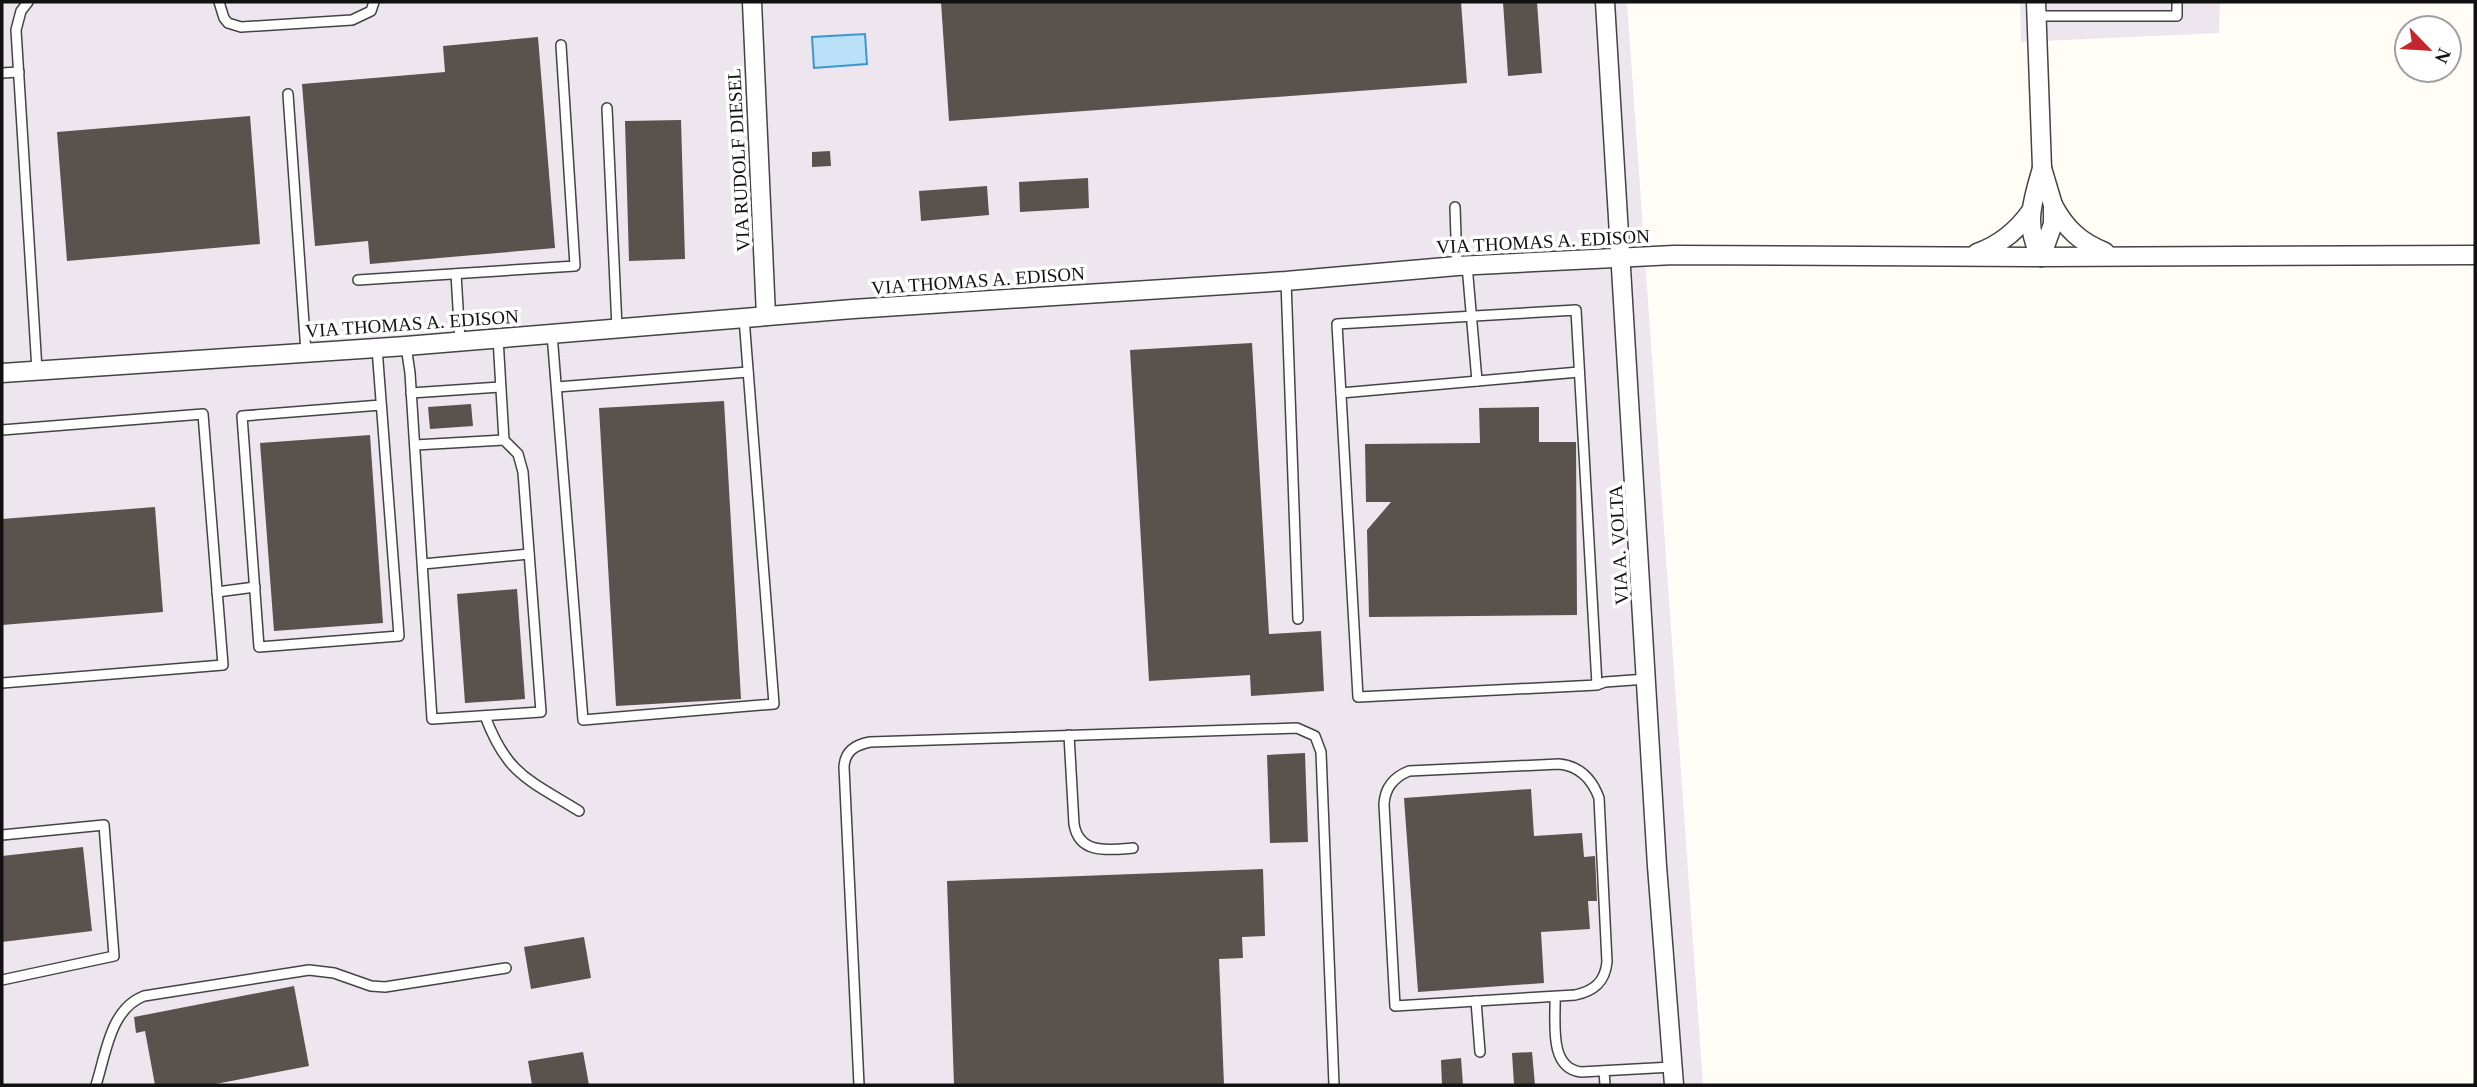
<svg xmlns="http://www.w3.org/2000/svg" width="2477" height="1087" font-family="'Times New Roman',serif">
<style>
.industrial{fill:#eee6ef}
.water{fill:#b9e0f7;stroke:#3f96cf;stroke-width:2}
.building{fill:#5a524d}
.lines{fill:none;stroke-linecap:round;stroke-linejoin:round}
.lane-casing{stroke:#444;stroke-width:12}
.street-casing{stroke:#444;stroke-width:21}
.lane{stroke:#fff;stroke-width:9}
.street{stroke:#fff;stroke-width:18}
.labels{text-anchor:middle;stroke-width:7;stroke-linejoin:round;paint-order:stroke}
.street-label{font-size:19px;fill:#111;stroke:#fff}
</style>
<rect width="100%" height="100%" fill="#fffdf5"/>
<g class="industrial">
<polygon points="2,2 1627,2 1703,1085 2,1085"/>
<polygon points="2020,2 2220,2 2219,33 2021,42"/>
</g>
<polygon class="water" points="865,34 867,64 814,68 812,37"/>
<g class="building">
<polygon points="941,2 1461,2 1467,83 949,121"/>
<polygon points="1503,2 1537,2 1542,73 1508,76"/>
<polygon points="538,37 555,248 370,264 368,241 315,246 302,84 445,72 443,46"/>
<polygon points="250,116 260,244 67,261 57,132"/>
<polygon points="681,120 685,259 629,261 625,121"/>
<polygon points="830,151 831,166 812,167 812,152"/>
<polygon points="1088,178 1089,208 1020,212 1019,182"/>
<polygon points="987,186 989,215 921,221 919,191"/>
<polygon points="1252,343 1269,634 1321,631 1324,691 1251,696 1250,675 1149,681 1130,350"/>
<polygon points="724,401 741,699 616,706 599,408"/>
<polygon points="471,404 473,426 430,429 428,407"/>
<polygon points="1539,407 1539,442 1576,442 1577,615 1369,617 1367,530 1391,502 1366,502 1365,444 1480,443 1479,408"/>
<polygon points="370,435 383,623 274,631 260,443"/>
<polygon points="155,507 163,612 2,625 2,519"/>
<polygon points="517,589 525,699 465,703 457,594"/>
<polygon points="1305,753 1308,842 1270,843 1267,755"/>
<polygon points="1531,789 1534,836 1582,833 1584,857 1595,856 1597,901 1588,901 1590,929 1541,932 1544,983 1418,992 1404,798"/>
<polygon points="83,847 92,931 2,942 2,856"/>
<polygon points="1263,869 1265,936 1242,937 1243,958 1219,959 1224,1085 954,1085 947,881"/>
<polygon points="584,937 591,978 531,989 524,947"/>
<polygon points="294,986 309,1066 210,1085 155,1085 145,1031 136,1033 134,1017"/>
<polygon points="583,1052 589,1085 532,1085 528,1061"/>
<polygon points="1532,1052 1535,1085 1514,1085 1512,1053"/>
<polygon points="1461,1058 1463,1085 1442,1085 1441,1060"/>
</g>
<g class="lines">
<g class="lane-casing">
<g id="lane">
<polyline points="28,2 21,11 16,30 37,370"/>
<polyline points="219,2 224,18 228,23 241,27 352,20 371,11 374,2"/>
<polyline points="2036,16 2177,16 2177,2"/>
<polyline points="2,73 19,72"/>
<polyline points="288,94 306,352"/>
<polyline points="607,108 617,328"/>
<polyline points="1455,207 1457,266"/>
<polyline points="1467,265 1477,381"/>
<polyline points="456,274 460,341"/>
<polyline points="358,280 575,266 561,45"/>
<polyline points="1286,281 1298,619"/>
<polyline points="552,334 583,720 774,704 744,318"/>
<polyline points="406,346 410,373 432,719 541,712 523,472 518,454 504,440 498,338"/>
<polyline points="377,348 399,636 259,647 242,416 381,405"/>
<polyline points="557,387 748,372"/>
<polyline points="411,393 500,387"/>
<polyline points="1341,393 1579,372"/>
<polyline points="2,430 203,414 223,665 2,683"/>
<polyline points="415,445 504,440"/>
<polyline points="423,564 529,554"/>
<polyline points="217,592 255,587"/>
<polyline points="1597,685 1576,310 1337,324 1358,697 1597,685 1605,682 1647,679"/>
<path d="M 485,716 C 507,775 529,780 579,811"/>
<path d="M 1069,735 L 1074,824 C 1079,855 1109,850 1133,848"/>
<path d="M 1559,764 C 1580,766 1592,779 1599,798 L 1607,962 C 1605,982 1594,991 1575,995 L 1395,1006 L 1384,804 C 1385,787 1394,777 1409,771 Z"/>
<polyline points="2,835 104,825 114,956 2,980"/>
<path d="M 1555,997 C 1556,1021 1548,1068 1581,1072 L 1672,1067"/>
<polyline points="1476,1001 1480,1052"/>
<polyline points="1604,1071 1605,1085"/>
<path d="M 96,1085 C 106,1054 110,1009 144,996 L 309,970 L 334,973 L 371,986 L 385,987 L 506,968"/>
<path d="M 859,1085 L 844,767 C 845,751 855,745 870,742 L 1297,728 L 1315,736 L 1321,752 L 1334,1085"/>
</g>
</g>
<g class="street-casing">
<g id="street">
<polyline points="752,2 766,316"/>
<polyline points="1605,2 1657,866 1674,1085"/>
<polyline points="2036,2 2042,168 2053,205 2053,224 2041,257"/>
<path d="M 2053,205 C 2066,229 2080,242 2105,252"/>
<path d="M 1977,253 C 2000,245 2017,231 2031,211"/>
<path d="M 2041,257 C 2023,224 2033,201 2042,168"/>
<polyline points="2,373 406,346 853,309 1286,281 1457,266 1674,255 2041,257 2475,255"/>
</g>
</g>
<use href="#lane" class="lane"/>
<use href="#street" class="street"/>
</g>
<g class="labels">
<g class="street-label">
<text transform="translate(738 160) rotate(-93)" y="7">VIA RUDOLF DIESEL</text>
<text transform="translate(1543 241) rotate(-3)" y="7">VIA THOMAS A. EDISON</text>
<text transform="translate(978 280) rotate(-4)" y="7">VIA THOMAS A. EDISON</text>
<text transform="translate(412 323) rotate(-4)" y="7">VIA THOMAS A. EDISON</text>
<text transform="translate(1618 545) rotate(-93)" y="7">VIA A. VOLTA</text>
</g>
</g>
<rect width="2477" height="1087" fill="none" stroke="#111111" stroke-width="7"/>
<g transform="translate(2428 49) rotate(115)"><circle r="33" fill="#ffffff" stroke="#a0a0a0" stroke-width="2"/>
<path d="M0-5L12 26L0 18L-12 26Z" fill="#c4262e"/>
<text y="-10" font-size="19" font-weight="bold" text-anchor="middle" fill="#111111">N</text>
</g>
</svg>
